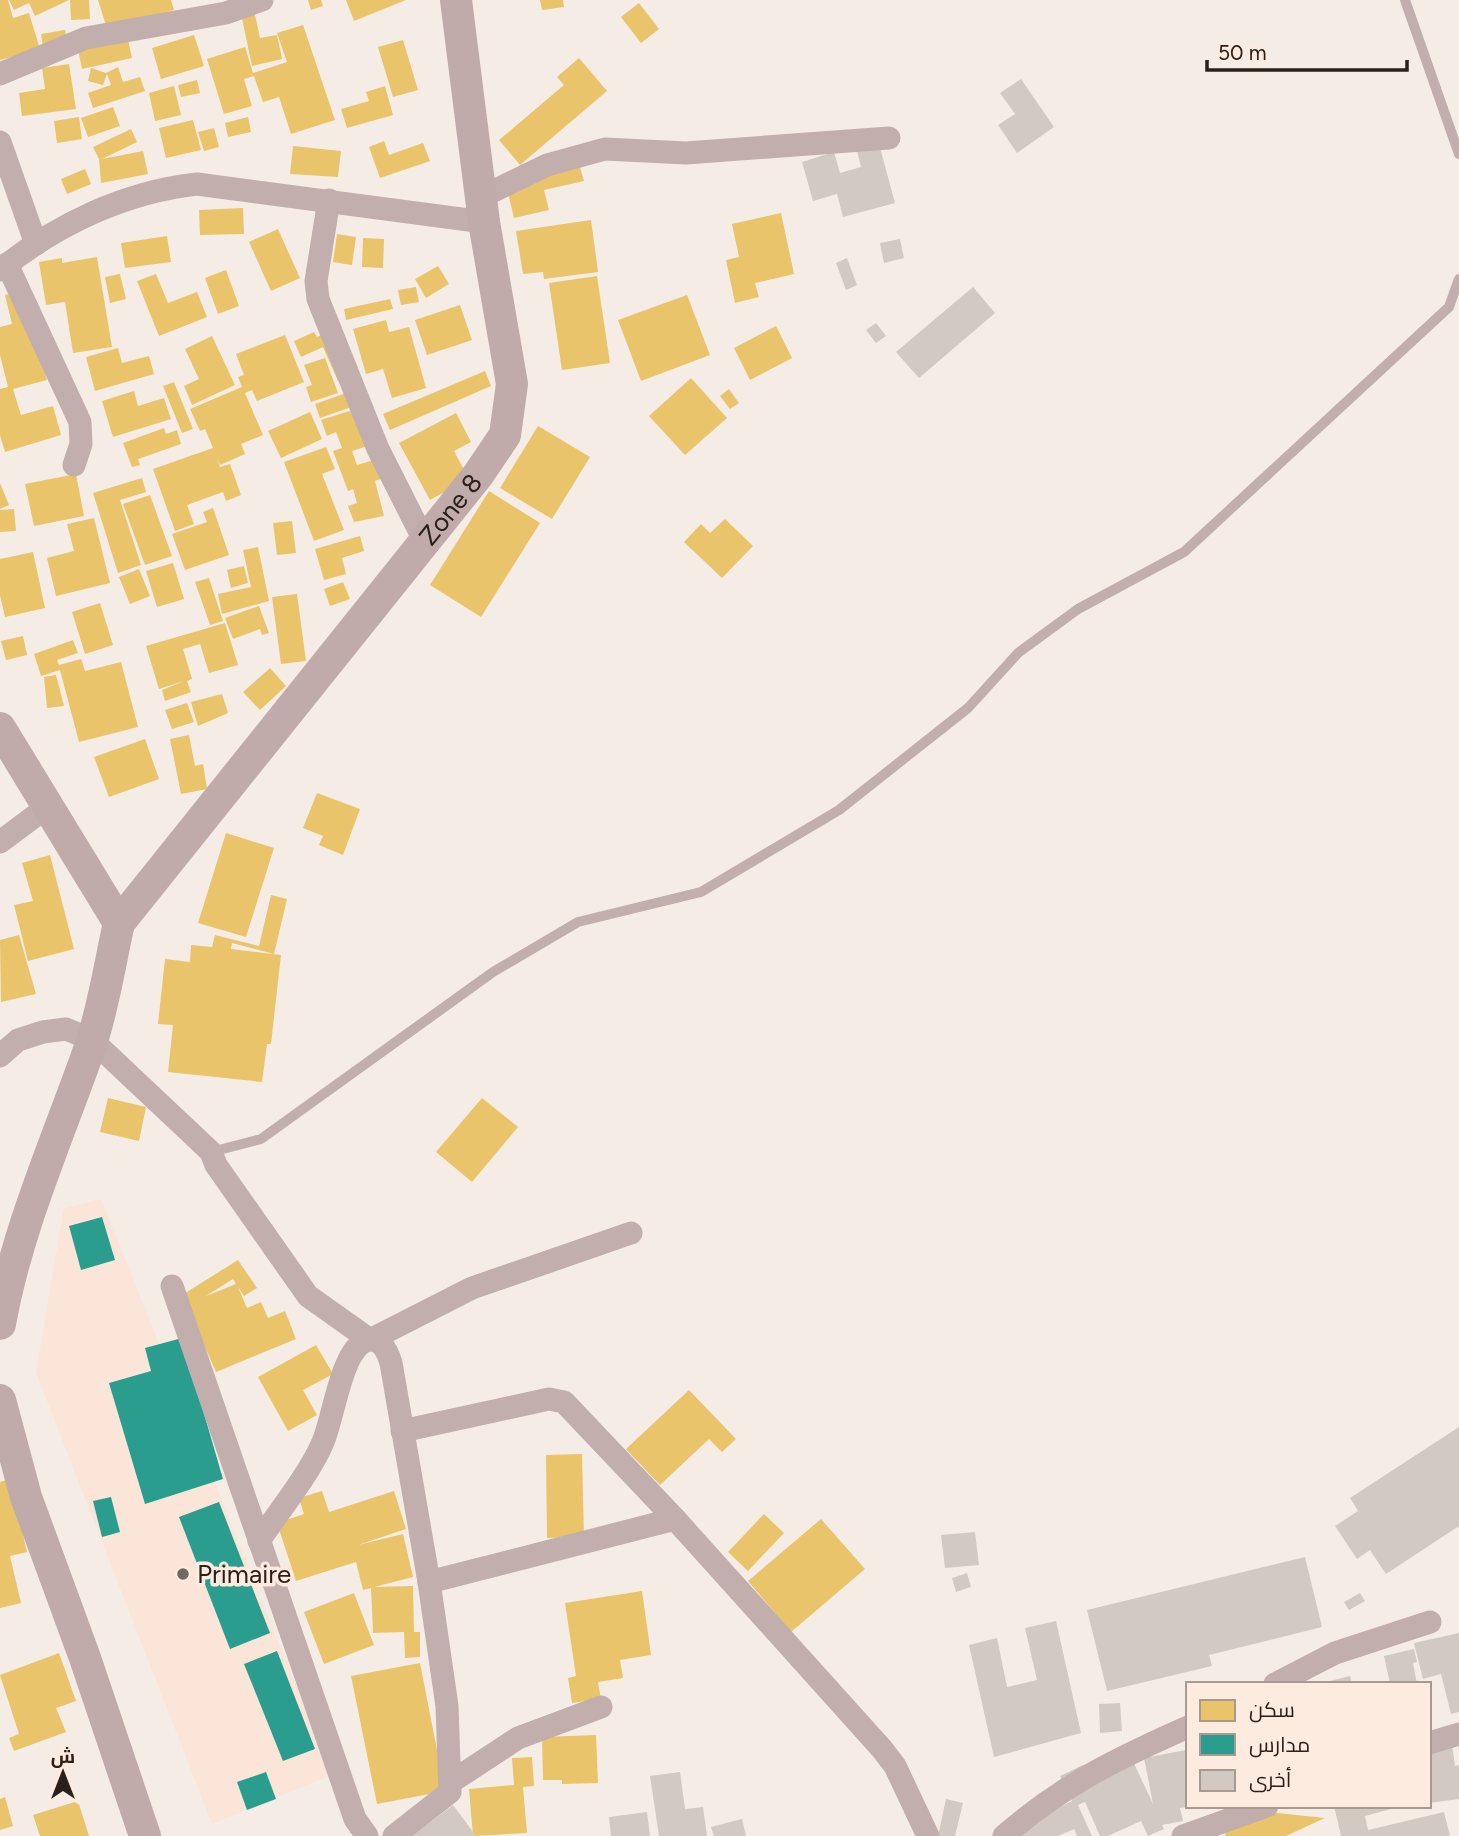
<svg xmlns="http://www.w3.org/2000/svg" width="1459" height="1836" font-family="Figtree,Cairo,sans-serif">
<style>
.built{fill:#fae5d8}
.homes{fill:#e9c46a;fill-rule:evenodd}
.schools{fill:#2a9d8f}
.building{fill:#d3c9c3}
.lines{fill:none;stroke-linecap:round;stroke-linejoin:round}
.service{stroke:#c2aead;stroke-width:10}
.minor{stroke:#c2aead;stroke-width:23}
.secondary{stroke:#c1abaa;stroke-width:32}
.poi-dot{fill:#726761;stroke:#fdebdf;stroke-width:2.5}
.labels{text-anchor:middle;stroke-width:7;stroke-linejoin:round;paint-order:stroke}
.street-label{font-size:26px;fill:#2b2019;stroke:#fdebdf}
.poi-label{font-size:26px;fill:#2b2019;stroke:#fdebdf;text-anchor:start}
</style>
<rect width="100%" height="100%" fill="#f6ece6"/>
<polygon class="built" points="101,1199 332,1775 212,1824 36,1373 64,1208"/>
<g class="homes">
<polygon points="0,0 8,0 13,18 29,13 40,49 0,60"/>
<polygon points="9,0 69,0 35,16 29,3 14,10"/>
<polygon points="70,0 89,0 90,19 71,20"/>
<polygon points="98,0 171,0 174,10 107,29"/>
<polygon points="308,0 321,0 323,6 311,10"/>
<polygon points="346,0 406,0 354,21"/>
<polygon points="540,0 563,0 564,7 542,10"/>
<polygon points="639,3 659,29 641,43 621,17"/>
<polygon points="253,6 260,38 277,35 282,59 252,66 240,9"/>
<polygon points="303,25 335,120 291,134 279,97 263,102 254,76 244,79 252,106 224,114 207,59 245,47 253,73 287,62 277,33"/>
<polygon points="65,30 68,49 44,53 41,34"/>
<polygon points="126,30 132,58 82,69 76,40"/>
<polygon points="194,35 204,66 161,79 152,48"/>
<polygon points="403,40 418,90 393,97 378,47"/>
<polygon points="579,58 607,91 520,165 499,140 564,85 557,77"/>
<polygon points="69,64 76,109 22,116 19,93 45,89 42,68"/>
<polygon points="118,67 123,82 140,77 145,91 93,108 88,93 111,85 107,74 103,85 88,81 91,68 106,73"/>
<polygon points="197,80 200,93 181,97 178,85"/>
<polygon points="174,86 181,115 155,121 149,93"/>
<polygon points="385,86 393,115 347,128 341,109 369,101 366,92"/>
<polygon points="113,107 120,126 88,137 81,118"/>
<polygon points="79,117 82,139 57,143 54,121"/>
<polygon points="248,117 251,132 228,137 225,123"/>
<polygon points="193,120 201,150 166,158 159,128"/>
<polygon points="214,128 219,147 204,151 198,132"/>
<polygon points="131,129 137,142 102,159 143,151 148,174 101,183 99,159 93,147"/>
<polygon points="384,141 389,155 423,143 430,161 380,178 369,147"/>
<polygon points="293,146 341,151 338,177 290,174"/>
<polygon points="580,167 584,181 544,190 549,210 514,218 506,184"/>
<polygon points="85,169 91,184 67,194 61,179"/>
<polygon points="243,208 244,234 200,235 199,210"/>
<polygon points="781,213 794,274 755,283 759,297 735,303 726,260 739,257 732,224"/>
<polygon points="591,220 598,272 544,279 543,272 523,274 516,231"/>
<polygon points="278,229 300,278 271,291 249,242"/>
<polygon points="337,234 356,237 352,265 333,262"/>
<polygon points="167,236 171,262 125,268 121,243"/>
<polygon points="363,238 384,239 383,268 362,267"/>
<polygon points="97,257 112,347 73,353 65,302 46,305 39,262 62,258 62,263"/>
<polygon points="438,266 449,284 426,298 415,279"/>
<polygon points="226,270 239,306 218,314 205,278"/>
<polygon points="120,274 126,299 110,303 105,277"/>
<polygon points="156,274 168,303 197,292 207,317 159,336 137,281"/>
<polygon points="597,276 610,363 562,370 549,283"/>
<polygon points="416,287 419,302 401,305 398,290"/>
<polygon points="24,290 47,380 13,389 21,415 53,406 61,435 5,452 0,435 0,389 8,387 0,355 0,327 12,324 5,295"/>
<polygon points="687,295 710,355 641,381 618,320"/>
<polygon points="390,299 393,309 346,320 344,309"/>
<polygon points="460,305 472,340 427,355 415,320"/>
<polygon points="386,320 389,332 409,327 426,388 392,398 383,369 366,374 353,329"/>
<polygon points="776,326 792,358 750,380 734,348"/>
<polygon points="314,332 317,337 327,332 347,377 338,381 323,347 301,357 294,341"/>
<polygon points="285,335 304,382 257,401 252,390 245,393 263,435 241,444 245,454 220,465 217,458 220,467 230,464 241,495 226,501 223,492 187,505 194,524 175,531 153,469 213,448 205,429 200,431 190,409 242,387 238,377 244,375 236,354"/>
<polygon points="212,336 235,385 192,405 184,386 199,379 185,349"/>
<polygon points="118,348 122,363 149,356 154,374 95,391 86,357"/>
<polygon points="325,358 338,393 311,402 306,387 312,385 304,365"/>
<polygon points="485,371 491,386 390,430 383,414"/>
<polygon points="691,378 727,418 685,455 649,416"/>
<polygon points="174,382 193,429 182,433 163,386"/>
<polygon points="729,389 739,403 730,409 720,396"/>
<polygon points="134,391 138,406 164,398 171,419 113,437 102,401"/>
<polygon points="352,391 357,405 320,418 315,404"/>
<polygon points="359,408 374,444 352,451 357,465 381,458 389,476 375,481 384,516 354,522 348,506 357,503 353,489 348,491 333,451 342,448 336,432 327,436 321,420"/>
<polygon points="310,412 322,439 281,458 268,431"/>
<polygon points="456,413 471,442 454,451 469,479 430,500 399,443"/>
<polygon points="538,426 590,457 552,519 500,488"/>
<polygon points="164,428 166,434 177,430 181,444 138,459 140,465 132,467 123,443"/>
<polygon points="326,447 335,469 322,474 344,530 314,541 284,462"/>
<polygon points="76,474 84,516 34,526 25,484"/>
<polygon points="142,478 146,492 120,500 141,565 118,573 93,493"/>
<polygon points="0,483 9,505 0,509"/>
<polygon points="489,491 540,523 481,617 430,585"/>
<polygon points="150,495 172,556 145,565 123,504"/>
<polygon points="213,508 229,555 185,570 172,534 207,522 203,512"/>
<polygon points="14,509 16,531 0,532 0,510"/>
<polygon points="94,518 110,583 56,596 47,558 74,551 67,524"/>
<polygon points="725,519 753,546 722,578 684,542 701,524 710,533"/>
<polygon points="292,521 296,553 277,555 273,523"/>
<polygon points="360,536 364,551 342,558 346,574 324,580 315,549"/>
<polygon points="258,547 269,601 222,614 218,594 251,587 243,550"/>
<polygon points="33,552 45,608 5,617 0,595 0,559"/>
<polygon points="173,563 184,599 157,607 146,571"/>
<polygon points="244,566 248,583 231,588 227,570"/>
<polygon points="139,569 150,596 130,604 119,577"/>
<polygon points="209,578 223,621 210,625 195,582"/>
<polygon points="343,582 350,599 330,606 324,589"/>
<polygon points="297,594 306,661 281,664 272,597"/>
<polygon points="100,603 113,645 85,654 72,612"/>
<polygon points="259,606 269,633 262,635 260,629 233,639 225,618"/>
<polygon points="225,623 238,665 209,673 200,644 183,649 192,679 187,681 191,692 165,701 162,690 184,681 159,689 146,646"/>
<polygon points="23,636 27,655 6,660 1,641"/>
<polygon points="73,640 78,653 57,660 59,665 81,659 85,671 121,662 138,727 79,742 60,670 41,676 34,654"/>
<polygon points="270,668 286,686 260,710 243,692"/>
<polygon points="56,675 64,706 47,708 44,677"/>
<polygon points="222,694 228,713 198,726 191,702"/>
<polygon points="187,703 194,722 172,729 165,710"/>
<polygon points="189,735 195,766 203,764 207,789 181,794 170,739"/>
<polygon points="145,739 159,779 109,797 94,757"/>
<polygon points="317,793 360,809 343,855 319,845 323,836 303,828"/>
<polygon points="226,833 274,848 246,937 198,923"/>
<polygon points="50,855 74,949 28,961 14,905 33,901 22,863"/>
<polygon points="271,895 287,899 274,954 232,943 231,949 281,955 271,1044 267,1044 262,1082 168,1072 173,1025 158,1024 165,959 190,962 191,945 212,947 215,935 259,946"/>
<polygon points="19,935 36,994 1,1002 0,940"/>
<polygon points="108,1098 146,1107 139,1141 100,1132"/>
<polygon points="482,1098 518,1127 472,1182 436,1152"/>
<path d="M 238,1260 L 257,1288 L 244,1296 L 238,1287 L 247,1308 L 261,1302 L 268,1318 L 285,1311 L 296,1339 L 216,1372 L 182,1295 ZM 233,1279 L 236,1284 L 206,1296 Z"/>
<polygon points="316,1345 333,1374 303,1390 317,1415 288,1431 258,1377"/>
<polygon points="689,1390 736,1439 722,1452 709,1439 660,1485 626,1449"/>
<polygon points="582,1454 584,1537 547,1538 546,1455"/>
<polygon points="10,1479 27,1552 10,1556 21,1603 0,1608 0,1482"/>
<polygon points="322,1491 329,1512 394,1491 406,1529 358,1545 403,1534 413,1577 374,1587 413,1586 414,1632 420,1632 420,1657 405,1658 404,1632 373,1633 371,1588 363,1590 356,1562 296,1581 277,1523 304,1514 299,1498"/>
<polygon points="764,1514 784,1533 748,1571 728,1552"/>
<polygon points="821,1519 865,1569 791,1632 748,1581"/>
<polygon points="642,1591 651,1655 620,1660 623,1678 598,1682 601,1699 572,1703 568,1678 576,1676 565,1603"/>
<polygon points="354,1593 374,1645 324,1664 304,1612"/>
<polygon points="59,1653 76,1701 56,1708 66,1732 14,1751 9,1738 19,1734 0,1675"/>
<polygon points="420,1663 445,1791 377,1804 351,1676"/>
<polygon points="596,1735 598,1783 562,1784 562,1780 543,1780 542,1737"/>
<polygon points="532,1757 534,1786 523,1787 527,1833 473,1836 469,1789 514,1785 512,1758"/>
<polygon points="5,1797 13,1826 0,1830 0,1799"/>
<polygon points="78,1801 89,1836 40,1836 33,1815"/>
<polygon points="1267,1812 1325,1818 1286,1836 1225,1836 1226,1831"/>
</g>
<g class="schools">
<polygon points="102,1217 115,1260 81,1270 69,1226"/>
<polygon points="182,1338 223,1479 145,1504 109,1383 151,1371 145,1348"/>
<polygon points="111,1497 120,1532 102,1537 93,1501"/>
<polygon points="219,1502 270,1633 230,1649 179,1517"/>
<polygon points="277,1651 315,1749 283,1761 244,1664"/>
<polygon points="266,1772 276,1799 247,1810 237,1782"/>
</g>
<g class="building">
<polygon points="1021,79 1054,127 1017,153 998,125 1015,114 1000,93"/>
<polygon points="879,144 895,203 843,217 837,194 813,201 802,162 834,152 840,173 861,167 857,151"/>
<polygon points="900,239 904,258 884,263 880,243"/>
<polygon points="847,258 857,285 846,290 836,263"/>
<polygon points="973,287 995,313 919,378 896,352"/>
<polygon points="876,323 886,336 876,343 866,330"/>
<polygon points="1459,1427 1459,1526 1386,1574 1370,1550 1357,1559 1335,1526 1358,1511 1350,1498"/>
<polygon points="975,1532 979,1565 945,1568 941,1535"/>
<polygon points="1305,1557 1322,1627 1209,1655 1212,1666 1107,1691 1087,1610"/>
<polygon points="967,1573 971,1587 956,1592 952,1578"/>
<polygon points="1360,1593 1365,1601 1349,1610 1344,1602"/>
<polygon points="1056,1621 1081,1733 994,1757 969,1645 997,1638 1007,1687 1037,1680 1025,1628"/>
<polygon points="1459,1633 1459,1712 1451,1714 1441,1674 1423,1679 1414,1643"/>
<polygon points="1414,1649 1417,1662 1413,1663 1417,1684 1390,1684 1384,1656"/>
<polygon points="1350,1676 1352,1684 1322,1684 1322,1683"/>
<polygon points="1120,1703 1122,1731 1100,1733 1099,1704"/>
<polygon points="1451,1737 1455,1766 1459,1765 1459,1799 1429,1803 1429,1740"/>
<polygon points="1186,1750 1188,1807 1180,1808 1183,1821 1162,1825 1164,1829 1148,1836 1141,1821 1108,1836 1100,1836 1085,1802 1078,1805 1092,1836 1077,1836 1074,1829 1058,1836 1000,1836 1072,1801 1060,1776 1083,1765 1088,1777 1131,1757 1153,1804 1144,1758"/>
<polygon points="680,1772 685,1809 703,1807 707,1836 659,1836 650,1776"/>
<polygon points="946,1799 963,1803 955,1836 938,1836"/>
<polygon points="453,1805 476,1836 412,1836"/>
<polygon points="1334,1806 1402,1806 1365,1816 1368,1830 1444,1812 1450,1836 1341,1836"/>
<polygon points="647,1812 650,1836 611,1836 609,1817"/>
<polygon points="742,1819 746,1836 714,1836 711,1827"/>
</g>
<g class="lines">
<g class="service">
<polyline points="1405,0 1459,154"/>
<polyline points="211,1152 261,1139 493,972 578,922 701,892 839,810 968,708 1018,653 1078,609 1184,552 1449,307 1459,279"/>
</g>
<g class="minor">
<polyline points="0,74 86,38 226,13 262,0"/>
<polyline points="0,142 36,244"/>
<polyline points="481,197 547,165 605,149 686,153 889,138"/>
<polyline points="329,200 316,281 318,299 378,449 425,542"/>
<polyline points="7,264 80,422 81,444 74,465"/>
<path d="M 0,270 C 57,224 125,192 197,184 L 484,222"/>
<polyline points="0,842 47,807"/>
<polyline points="0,1056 18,1040 43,1032 66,1029 92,1040 211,1152 216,1165 308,1296 370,1340 472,1288 631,1233"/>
<polyline points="172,1286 355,1819 367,1836"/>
<polyline points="402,1431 549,1399 564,1402 675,1519"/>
<path d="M 259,1541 C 279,1511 309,1475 323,1442 C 333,1419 341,1356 362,1343 C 378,1333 387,1349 391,1363 L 429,1582 L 675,1519 L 882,1749 L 895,1766 L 928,1836"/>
<polyline points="1275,1684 1335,1653 1430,1622"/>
<polyline points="1429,1743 1459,1734"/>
<polyline points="451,1782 518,1738 601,1707"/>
<polyline points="394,1836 450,1792 447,1706 429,1582"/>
<path d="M 1004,1836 C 1062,1785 1118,1758 1188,1727"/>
<polyline points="1183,1836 1267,1806"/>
</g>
<g class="secondary">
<path d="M 0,728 L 119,923 C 110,963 104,1005 91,1044 C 59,1136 17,1228 0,1324"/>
<path id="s1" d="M 119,923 L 478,475 L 505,435 L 512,384 L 484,222 L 456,0"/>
<polyline points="0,1400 26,1497 85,1658 145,1836"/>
</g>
</g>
<circle class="poi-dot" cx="183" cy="1574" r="7"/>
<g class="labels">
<g class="street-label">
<text dy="9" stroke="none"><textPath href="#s1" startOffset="530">Zone 8</textPath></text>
</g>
<g class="poi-label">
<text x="197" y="1583">Primaire</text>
</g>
</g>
<rect x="1186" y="1682" width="245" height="126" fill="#fdebdf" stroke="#a99a90" stroke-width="2"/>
<rect x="1200" y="1700" width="35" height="21" fill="#e9c46a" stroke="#a99a90" stroke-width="2"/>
<text x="1249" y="1717" font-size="21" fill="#2b2019">سكن</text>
<rect x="1200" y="1734" width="35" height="21" fill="#2a9d8f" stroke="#a99a90" stroke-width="2"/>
<text x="1249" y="1752" font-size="21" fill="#2b2019">مدارس</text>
<rect x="1200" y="1770" width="35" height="21" fill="#d3c9c3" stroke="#a99a90" stroke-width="2"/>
<text x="1249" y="1787" font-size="21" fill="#2b2019">أخرى</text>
<g transform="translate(63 1773)" stroke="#fdebdf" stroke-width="5" paint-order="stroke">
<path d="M0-5L12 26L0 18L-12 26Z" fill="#2b2019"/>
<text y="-10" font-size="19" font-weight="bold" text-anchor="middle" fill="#2b2019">ش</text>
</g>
<path d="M1207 60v10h200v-10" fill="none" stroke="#2b2019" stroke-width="3.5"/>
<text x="1218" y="60" font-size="21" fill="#2b2019" stroke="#fdebdf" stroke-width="5" paint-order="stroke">50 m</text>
</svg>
